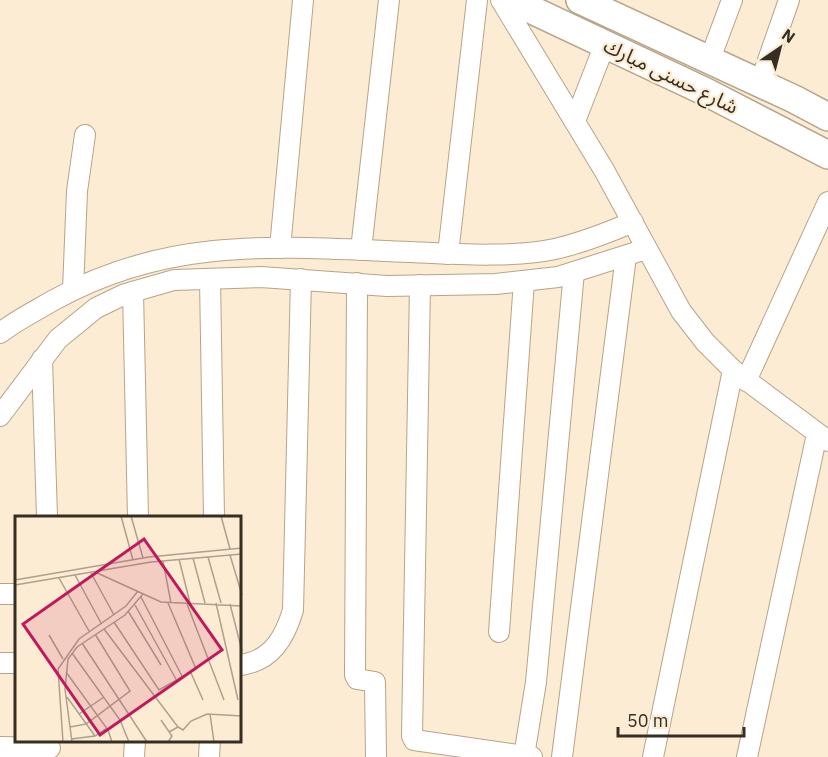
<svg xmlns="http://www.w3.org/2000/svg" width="828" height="757" font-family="'IBM Plex Sans','Noto Sans Arabic',sans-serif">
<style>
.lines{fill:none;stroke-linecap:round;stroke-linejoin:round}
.street-casing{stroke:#b7a488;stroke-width:22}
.secondary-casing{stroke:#b7a488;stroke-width:30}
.street{stroke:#fff;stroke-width:20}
.secondary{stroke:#fff;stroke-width:27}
.labels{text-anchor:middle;stroke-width:4.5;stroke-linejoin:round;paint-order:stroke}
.street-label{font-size:20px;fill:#362e23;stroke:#fcecd4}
.inset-road{fill:none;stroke:#ada08d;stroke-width:1.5}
.view{fill:#c2185b;fill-opacity:0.15;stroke:#c2185b;stroke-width:3}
.inset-edge{fill:none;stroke:#362e23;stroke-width:3}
</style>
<rect width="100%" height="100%" fill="#fcecd4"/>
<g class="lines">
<g class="street-casing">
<g id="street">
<polyline points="501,0 604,170 681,311 705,342 733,370 828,441"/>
<polyline points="710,59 732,0"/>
<polyline points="760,83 789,0"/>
<polyline points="575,121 605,44"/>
<polyline points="280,248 303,0"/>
<polyline points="361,250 389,0"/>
<polyline points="448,254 477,0"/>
<polyline points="210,279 214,517"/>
<polyline points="357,283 355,675 357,679 375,682 376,757"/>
<polyline points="420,285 412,736 414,740 532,757"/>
<polyline points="73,290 77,191 85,135"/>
<polyline points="133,292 138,517"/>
<path d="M 0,333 C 17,320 35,311 54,300 C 171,235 281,247 410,252 C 453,254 513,258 555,249 C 582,243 607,233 633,222"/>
<polyline points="42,359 47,517"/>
<polyline points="746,381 828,202"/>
<polyline points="0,416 58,339 96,308 125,294 174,280 261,277 387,286 496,284 558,277 646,249"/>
<polyline points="0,594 16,594"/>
<polyline points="499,632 524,281"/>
<polyline points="0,663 16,663"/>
<path d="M 240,665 C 272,661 285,637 293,610 L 301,279"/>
<polyline points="0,747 50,748"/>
<polyline points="524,756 536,682 574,272"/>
<polyline points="134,757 135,740"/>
<polyline points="209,757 210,740"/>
<polyline points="562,757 626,256"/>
<polyline points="653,757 733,370"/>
<polyline points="747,757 817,434"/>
</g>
</g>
<g class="secondary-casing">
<g id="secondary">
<polyline points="511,0 706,92 828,155"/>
<polyline points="580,0 794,99 828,117"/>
</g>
</g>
<use href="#street" class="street"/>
<use href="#secondary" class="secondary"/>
</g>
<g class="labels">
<g class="street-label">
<text transform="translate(671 76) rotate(26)" y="7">شارع حسنى مبارك</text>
</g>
</g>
<g transform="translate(15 516)">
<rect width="226" height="226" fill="#fcecd4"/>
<path class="inset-road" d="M 106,0 L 118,44M 116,0 L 128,42M 206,0 L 215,33M 215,39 L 227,79M 193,41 L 206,87M 178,42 L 190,87M 164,43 L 175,87M 148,45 L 156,87M 80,56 L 146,86 L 227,90M 76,57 L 99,99M 60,59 L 86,107M 44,62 L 74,115M 0,64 L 134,41 L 227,32M 0,69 L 136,46 L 227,38M 126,81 L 168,162M 201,87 L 223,184M 172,88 L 209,184M 215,88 L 227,135M 120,89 L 162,165M 113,95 L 146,149M 99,106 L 144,174 L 181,153 L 153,87M 89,113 L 163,211 L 154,216M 34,119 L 48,143M 67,127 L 132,226M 57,137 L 105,204 L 114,226M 51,156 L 93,214 L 97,226M 176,157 L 188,184M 52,181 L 80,220M 64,198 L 89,181M 195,198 L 199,226M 146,204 L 157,220 L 153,226M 55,211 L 71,208 L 115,175 L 80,118M 163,211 L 168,214 L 176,205 L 192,198 L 227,200M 56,223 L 80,220 L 92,212M 48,226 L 43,153 L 64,123 L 111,90 L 123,75M 57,226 L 50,173 L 53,143 L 62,131 L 110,99 L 128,78"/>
<path class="view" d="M 129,23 L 207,134 L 85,219 L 8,108 Z"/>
<rect width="226" height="226" class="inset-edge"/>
</g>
<g transform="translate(780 48) rotate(35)" stroke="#fcecd4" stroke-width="4.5" paint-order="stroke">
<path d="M0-4.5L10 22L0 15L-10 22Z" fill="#362e23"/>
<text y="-9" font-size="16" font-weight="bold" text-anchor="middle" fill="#362e23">N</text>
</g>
<path d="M618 727v9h126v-9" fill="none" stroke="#362e23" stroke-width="3"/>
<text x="627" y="727" font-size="18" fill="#362e23" stroke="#fcecd4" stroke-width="4.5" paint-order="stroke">50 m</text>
</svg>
